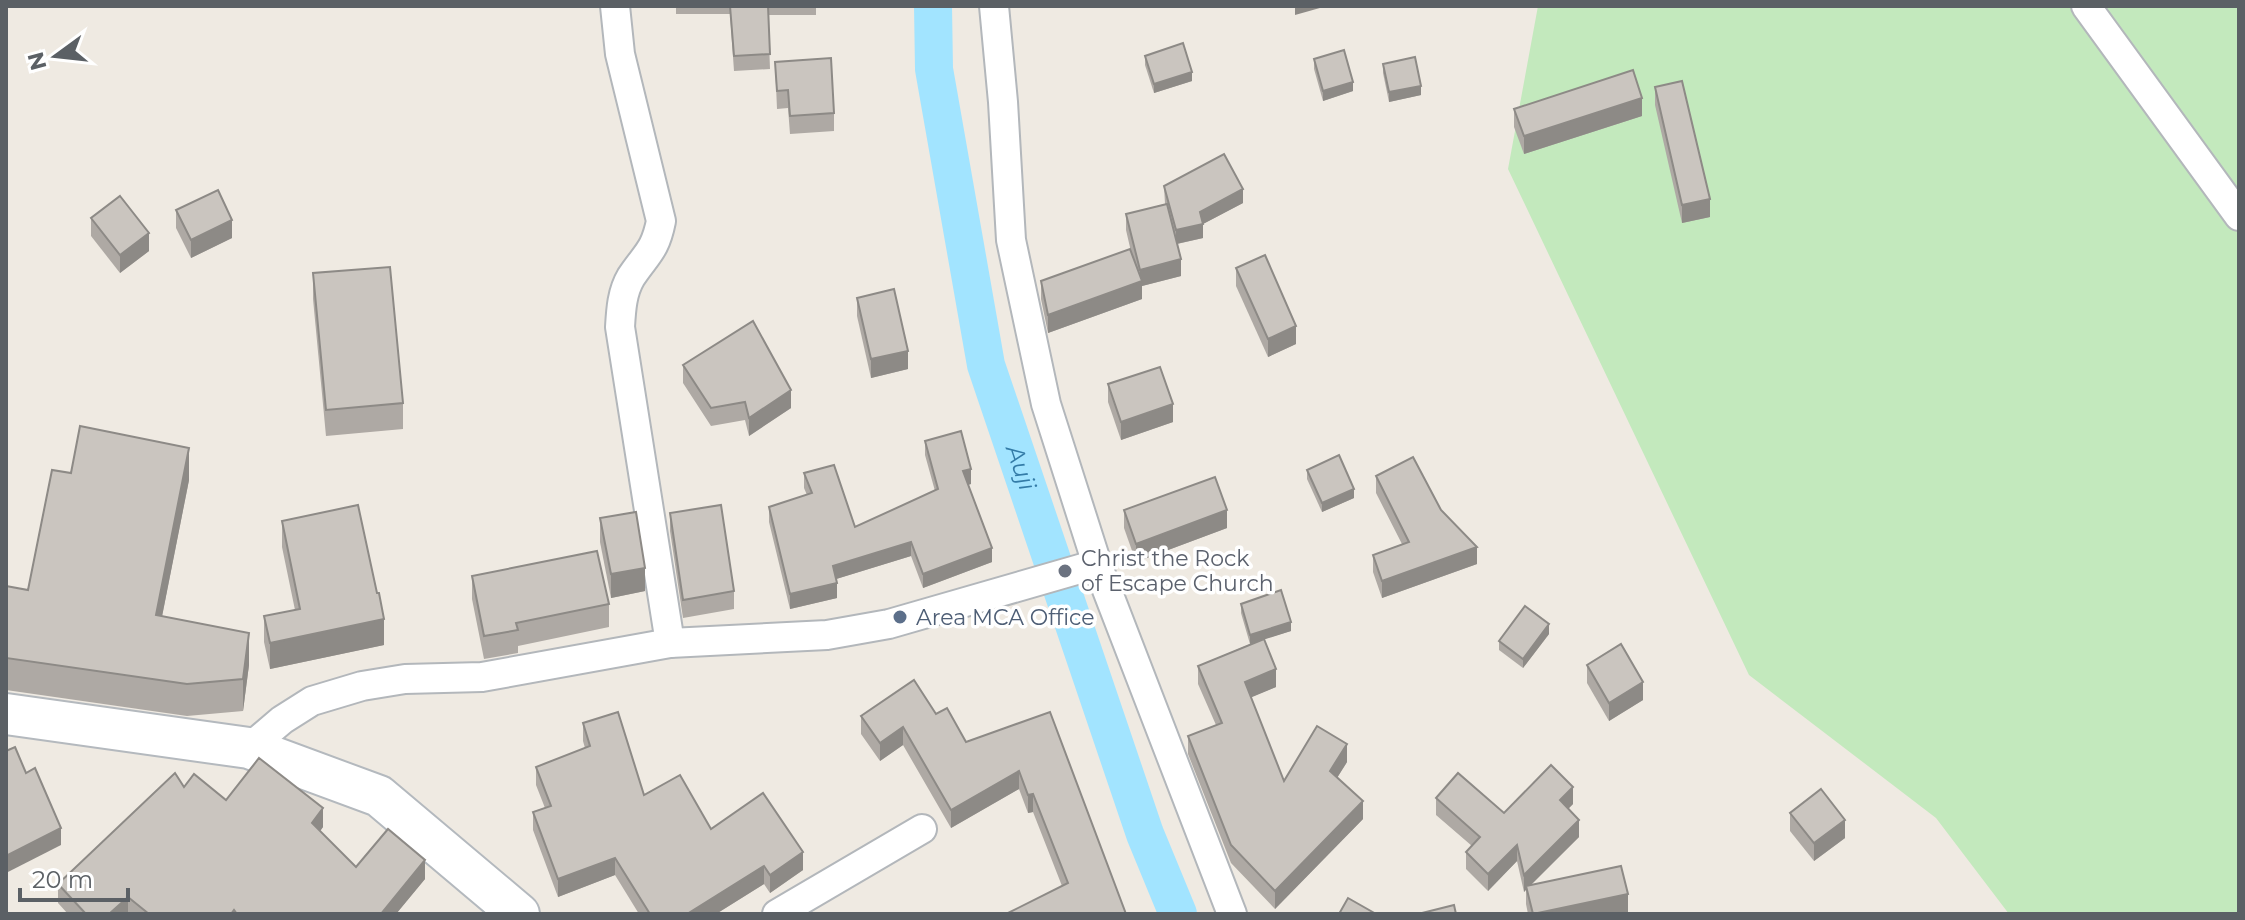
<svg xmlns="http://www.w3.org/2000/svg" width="2245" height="920" font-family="Montserrat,sans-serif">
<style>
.green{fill:#c3e9bd}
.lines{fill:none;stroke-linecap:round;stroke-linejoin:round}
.canal{stroke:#a2e4ff;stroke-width:38}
.street-casing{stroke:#b3b7bb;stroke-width:32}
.secondary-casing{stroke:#b4b9be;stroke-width:44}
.street{stroke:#fff;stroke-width:28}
.secondary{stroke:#fff;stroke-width:40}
.wall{fill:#aea9a4}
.shaded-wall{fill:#8d8a86}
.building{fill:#cac5bf;stroke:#8d8a86;stroke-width:2}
.worship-dot{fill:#6b7280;stroke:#fff;stroke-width:3}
.service-dot{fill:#5c6f8a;stroke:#fff;stroke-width:3}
.labels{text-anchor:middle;stroke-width:7;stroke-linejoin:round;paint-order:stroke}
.worship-label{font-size:22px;fill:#5b616d;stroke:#fff;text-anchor:start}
.service-label{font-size:22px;fill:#4e5e75;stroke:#fff;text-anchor:start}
.water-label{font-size:24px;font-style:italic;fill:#337ba7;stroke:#fff}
</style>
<rect width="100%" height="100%" fill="#efeae2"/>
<polygon class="green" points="1538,6 2239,6 2239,914 2009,914 1936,818 1749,675 1508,169"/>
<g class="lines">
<path class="canal" id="s1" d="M 933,6 L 934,69 L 986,365 L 1145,834 L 1178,914"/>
<g class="street-casing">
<g id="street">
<path d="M 615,6 L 620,54 L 661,221 C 655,251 647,253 631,277 C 622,292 621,310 620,327 L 670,643"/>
<polyline points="994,6 1003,102 1011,240 1046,404 1097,564 1232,914"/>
<polyline points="2086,6 2239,216"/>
<polyline points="249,748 282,720 312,701 362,686 405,679 482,677 670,643 827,635 889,624 1097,564"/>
<polyline points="777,914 922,829"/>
</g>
</g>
<g class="secondary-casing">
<polyline id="secondary" points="6,714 249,748 379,796 519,914"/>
</g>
<use href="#street" class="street"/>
<use href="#secondary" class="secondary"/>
</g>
<g class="wall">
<polygon points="676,6 816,6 816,15 768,15 770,69 734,71 730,14 676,14"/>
<polygon points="1145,56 1192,81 1154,93 1145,65"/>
<polygon points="1314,59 1353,91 1323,101 1314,69"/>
<polygon points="775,62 834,113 834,131 790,134 788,108 777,109"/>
<polygon points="1383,64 1421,95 1389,102 1383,73"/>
<polygon points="1655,87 1710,217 1682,223 1655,105"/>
<polygon points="1514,109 1642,116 1524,154 1514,127"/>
<polygon points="1164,186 1243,203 1203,224 1203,238 1177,244 1181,276 1142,286 1142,299 1048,333 1041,299 1041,281 1132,256 1126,230 1126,214 1165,204"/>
<polygon points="176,210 232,238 191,258 176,228"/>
<polygon points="91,218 149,251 120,273 91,236"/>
<polygon points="1236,268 1296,344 1268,357 1236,286"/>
<polygon points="313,273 403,403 403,429 326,436 313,299"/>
<polygon points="857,298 908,369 871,378 857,316"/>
<polygon points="683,365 791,408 749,436 745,420 711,426 683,383"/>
<polygon points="1108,384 1173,422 1121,440 1108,402"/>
<polygon points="925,441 971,484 968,485 992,562 923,588 911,556 836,579 837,598 790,609 769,522 769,507 807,495 804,488 804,473 855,527 935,491 925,455"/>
<polygon points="1307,470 1354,498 1322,512 1307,479"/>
<polygon points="71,473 189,480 162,616 249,665 243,711 187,716 6,690 6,586 28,590"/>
<polygon points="1376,476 1441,510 1477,564 1382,598 1373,572 1373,555 1402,544 1376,493"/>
<polygon points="1124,510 1227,528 1136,562 1124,528"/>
<polygon points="670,513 734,591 734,609 683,618 670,531"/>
<polygon points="600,518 645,591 611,598 600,542"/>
<polygon points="282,521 384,645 270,669 264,642 264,616 295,610 282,547"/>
<polygon points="472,576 609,604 609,627 518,646 518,653 484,659 472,599"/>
<polygon points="1241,604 1291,631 1264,639 1276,687 1251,697 1284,781 1347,762 1337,778 1363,819 1275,909 1231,863 1188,754 1188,736 1216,725 1198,684 1198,666 1250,644 1241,613"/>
<polygon points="1549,634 1523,668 1499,650 1499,641"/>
<polygon points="1587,665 1643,700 1609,721 1587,683"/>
<polygon points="1050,712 1126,914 1062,886 1033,812 1028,813 1019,789 951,828 903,745 880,761 861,734 861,716 936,714 966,742"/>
<polygon points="583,723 644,795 711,829 803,870 770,893 764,884 716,914 639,914 615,875 558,897 533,830 533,812 545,808 536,785 536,767 585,748 583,741"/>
<polygon points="1436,798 1504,813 1573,804 1568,809 1579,837 1530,885 1628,912 1619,914 1528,914 1526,904 1526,889 1524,892 1517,861 1488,891 1466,869 1466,852 1472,846 1436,815"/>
<polygon points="226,800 323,827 320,831 356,867 425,879 396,914 68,914 58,903 58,884"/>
<polygon points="1790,813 1845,838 1814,861 1790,831"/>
</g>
<g class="shaded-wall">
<polygon points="1295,6 1327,6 1295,15"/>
<polygon points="1192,72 1192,81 1154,93 1154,84"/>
<polygon points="1353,82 1353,91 1323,101 1323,91"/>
<polygon points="1421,86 1421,95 1389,102 1389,92"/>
<polygon points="1642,98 1642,116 1524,154 1524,136"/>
<polygon points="1243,189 1243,203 1203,224 1203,238 1176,244 1176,230 1200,212"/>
<polygon points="1710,199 1710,217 1682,223 1682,205"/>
<polygon points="232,220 232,238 191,258 191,240"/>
<polygon points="149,233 149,251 120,273 120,255"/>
<polygon points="1181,259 1181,276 1142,286 1142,299 1048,333 1048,315 1140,282 1140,270"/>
<polygon points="1296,326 1296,344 1268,357 1268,339"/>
<polygon points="908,351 908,369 871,378 871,359"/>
<polygon points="791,390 791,408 749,436 749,418"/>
<polygon points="1173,404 1173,422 1121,440 1121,422"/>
<polygon points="189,448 189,480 156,647 156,615"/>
<polygon points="971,469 971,484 963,486 963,471"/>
<polygon points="1354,489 1354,498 1322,512 1322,503"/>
<polygon points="1227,510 1227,528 1136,562 1136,544"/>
<polygon points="911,542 911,556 833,580 833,566"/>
<polygon points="1477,547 1477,564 1382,598 1382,581"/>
<polygon points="992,548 992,562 923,588 923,574"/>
<polygon points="645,568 645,591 611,598 611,574"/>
<polygon points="837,583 837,598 790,609 790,594"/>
<polygon points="384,619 384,645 270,669 270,643"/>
<polygon points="1291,622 1291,631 1250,644 1250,635"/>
<polygon points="1549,624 1549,634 1523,668 1523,659"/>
<polygon points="249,633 249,665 243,711 243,679"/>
<polygon points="1276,669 1276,687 1245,700 1245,682"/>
<polygon points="1643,682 1643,700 1609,721 1609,703"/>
<polygon points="903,727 903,745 880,761 880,743"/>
<polygon points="1347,744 1347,762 1330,789 1330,771"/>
<polygon points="1019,771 1019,789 951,828 951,810"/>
<polygon points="1573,787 1573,804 1560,817 1560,800"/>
<polygon points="1033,794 1033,812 1028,813 1028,795"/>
<polygon points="1363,801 1363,819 1275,909 1275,891"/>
<polygon points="323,808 323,827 312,842 312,823"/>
<polygon points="1579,820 1579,837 1524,892 1524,875"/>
<polygon points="1845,820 1845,838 1814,861 1814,843"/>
<polygon points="61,828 61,845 6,873 6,856"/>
<polygon points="1517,845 1517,861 1488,891 1488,874"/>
<polygon points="803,852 803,870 770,893 770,875"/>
<polygon points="615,858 615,875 558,897 558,879"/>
<polygon points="425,860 425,879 396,914 381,914"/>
<polygon points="764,866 764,884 716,914 687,914"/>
<polygon points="1628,894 1628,912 1619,914 1535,914"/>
<polygon points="128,897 128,914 109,914"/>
</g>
<g class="building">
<polygon points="730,6 768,6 770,54 734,56"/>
<polygon points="1183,43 1192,72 1154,84 1145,56"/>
<polygon points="1344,50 1353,82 1323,91 1314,59"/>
<polygon points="1415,57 1421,86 1389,92 1383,64"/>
<polygon points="831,58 834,113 790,116 788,90 777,91 775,62"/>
<polygon points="1633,70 1642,98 1524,136 1514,109"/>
<polygon points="1682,81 1710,199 1682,205 1655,87"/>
<polygon points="1224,154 1243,189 1200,212 1203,224 1176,230 1164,186"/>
<polygon points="218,190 232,220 191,240 176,210"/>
<polygon points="120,196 149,233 120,255 91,218"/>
<polygon points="1167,204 1181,259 1140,270 1126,214"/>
<polygon points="1130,249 1142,281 1048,315 1041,281"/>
<polygon points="1265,255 1296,326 1268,339 1236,268"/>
<polygon points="390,267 403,403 326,410 313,273"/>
<polygon points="894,289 908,351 871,359 857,298"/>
<polygon points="753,321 791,390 749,418 745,402 711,408 683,365"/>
<polygon points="1160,367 1173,404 1121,422 1108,384"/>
<polygon points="80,426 189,448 156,615 249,633 243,679 187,684 6,658 6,586 28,590 52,470 71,473"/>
<polygon points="961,431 971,469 963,471 992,548 923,574 911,542 833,566 837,583 790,594 769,507 812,493 804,473 834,465 855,527 938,489 925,441"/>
<polygon points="1339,455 1354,489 1322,503 1307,470"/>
<polygon points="1413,457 1441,510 1477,547 1382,581 1373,555 1409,542 1376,476"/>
<polygon points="1215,477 1227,510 1136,544 1124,510"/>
<polygon points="358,505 377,593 379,593 384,619 270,643 264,616 300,609 282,521"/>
<polygon points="721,505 734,591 683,600 670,513"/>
<polygon points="636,512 645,568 611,574 600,518"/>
<polygon points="597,551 609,604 516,623 518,630 484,636 472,576"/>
<polygon points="1281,590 1291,622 1250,635 1241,604"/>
<polygon points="1525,606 1549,624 1523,659 1499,641"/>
<polygon points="1264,639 1276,669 1245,682 1284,781 1317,726 1347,744 1330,771 1363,801 1275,891 1231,845 1188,736 1222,723 1198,666"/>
<polygon points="1621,644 1643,682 1609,703 1587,665"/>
<polygon points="914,680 936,714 947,708 966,742 1050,712 1126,914 1006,914 1068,883 1033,794 1028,795 1019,771 951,810 903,727 880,743 861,716"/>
<polygon points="618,712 644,795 680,775 711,829 763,793 803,852 770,875 764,866 687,914 650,914 615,858 558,879 533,812 551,806 536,767 590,746 583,723"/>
<polygon points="15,747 26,773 35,768 61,828 6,856 6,751"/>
<polygon points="259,758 323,808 312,823 356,867 388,829 425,860 381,914 237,914 234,910 231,914 149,914 128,897 109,914 86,914 58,884 175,773 184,787 194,774 226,800"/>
<polygon points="1551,765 1573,787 1560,800 1579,820 1524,875 1517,845 1488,874 1466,852 1480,837 1436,798 1458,773 1504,813"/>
<polygon points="1821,789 1845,820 1814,843 1790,813"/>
<polygon points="1621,866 1628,894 1533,914 1526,886"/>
<polygon points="1348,898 1376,914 1339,914"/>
<polygon points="1454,905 1456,914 1418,914"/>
</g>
<circle class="worship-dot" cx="1065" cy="571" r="8"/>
<circle class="service-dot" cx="900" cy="617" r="8"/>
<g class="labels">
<g class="worship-label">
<text x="1081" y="566">Christ the Rock<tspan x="1081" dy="25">of Escape Church</tspan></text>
</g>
<g class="service-label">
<text x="916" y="625">Area MCA Office</text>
</g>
<g class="water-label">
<text dy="8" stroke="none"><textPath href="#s1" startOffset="472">Auji</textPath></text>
</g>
</g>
<rect width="2245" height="920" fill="none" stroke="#5b6065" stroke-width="16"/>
<g transform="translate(56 56) rotate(255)" stroke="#ffffff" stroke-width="6" paint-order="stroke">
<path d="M0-6L14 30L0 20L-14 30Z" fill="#5b6065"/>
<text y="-12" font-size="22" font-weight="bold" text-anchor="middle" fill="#5b6065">N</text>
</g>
<path d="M20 888v12h108v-12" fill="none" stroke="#5b6065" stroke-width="4"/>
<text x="32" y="888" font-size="24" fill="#5b6065" stroke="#ffffff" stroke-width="6" paint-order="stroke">20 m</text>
</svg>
